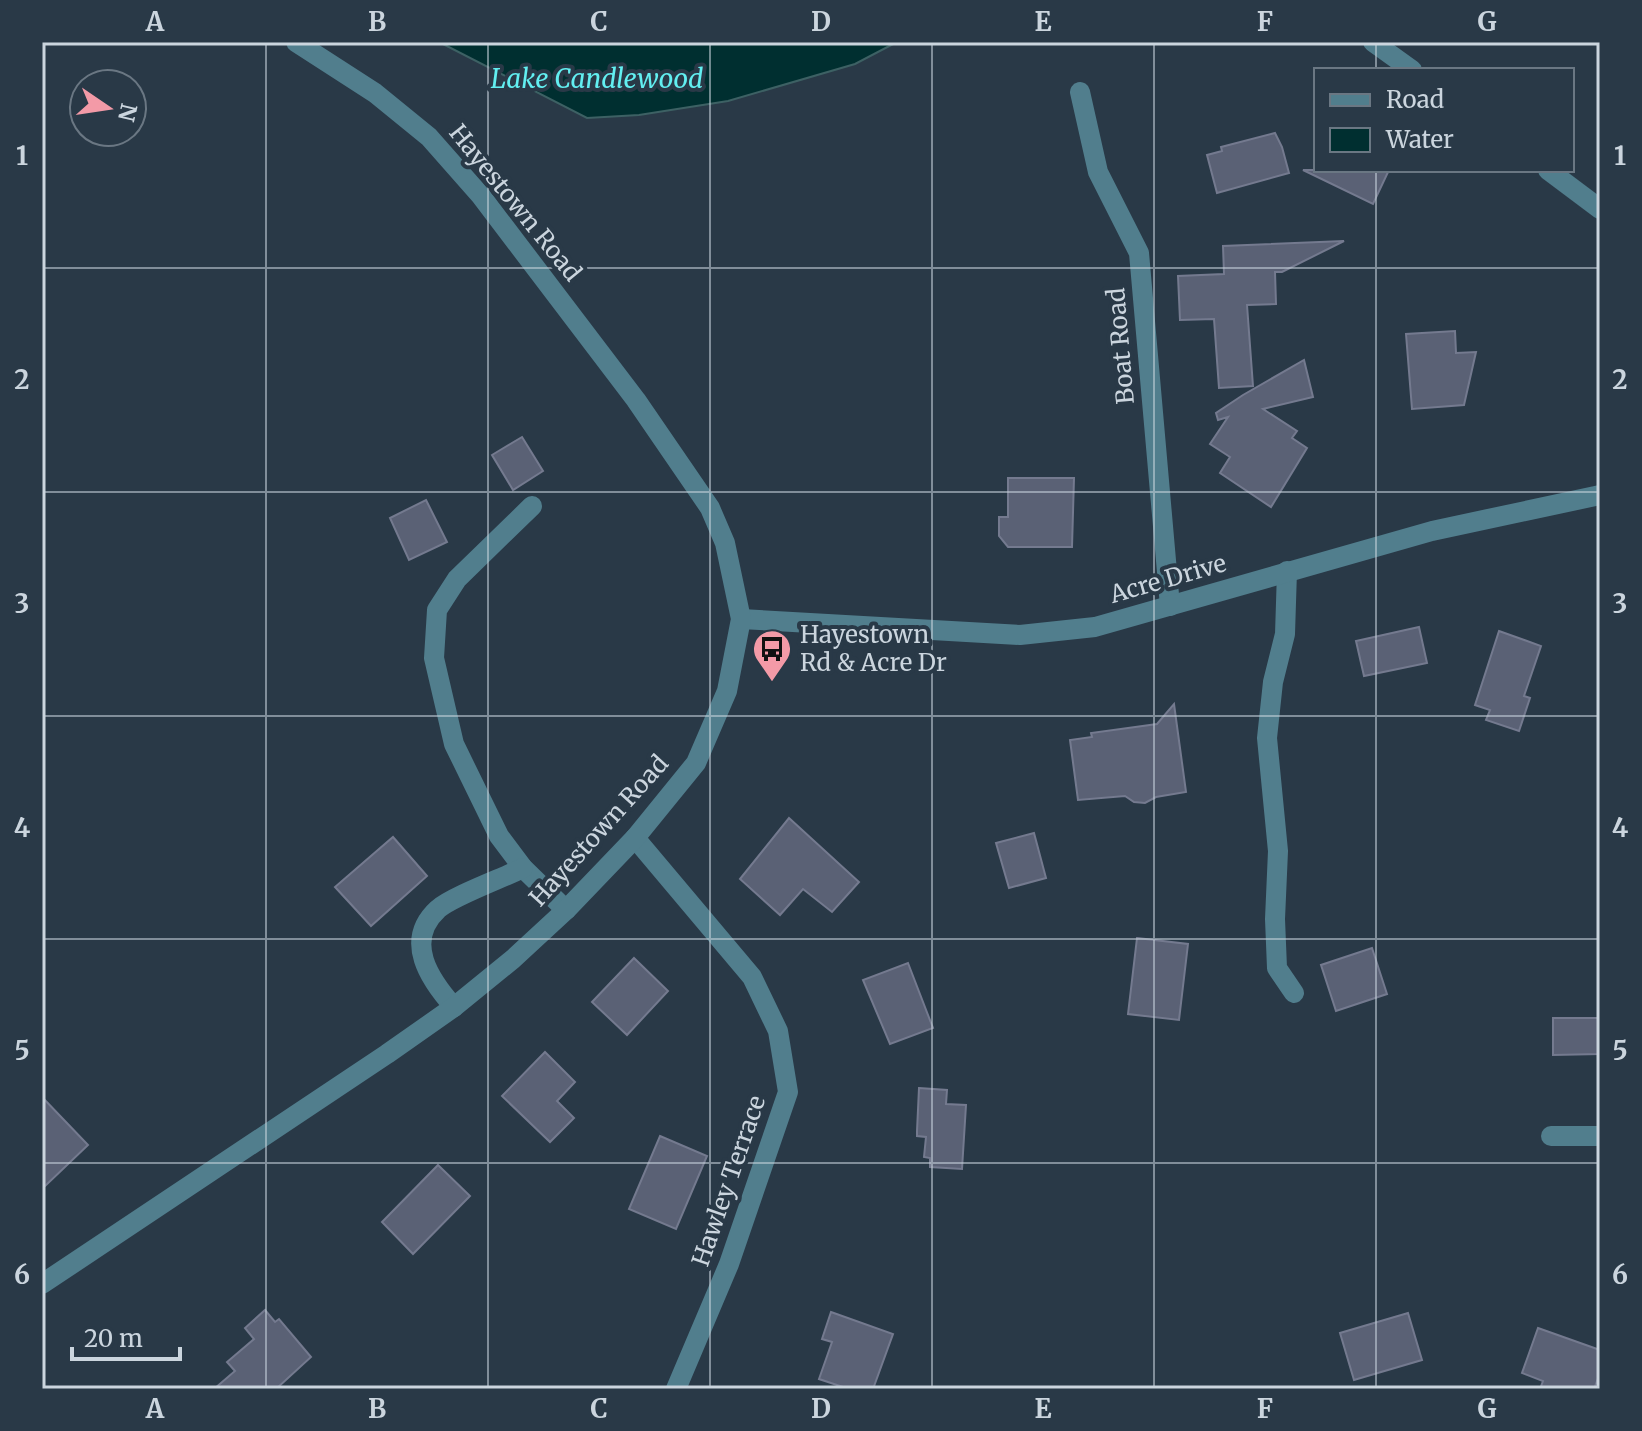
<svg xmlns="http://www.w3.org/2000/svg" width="1642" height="1431" font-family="Merriweather,serif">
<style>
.water{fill:#002f30;stroke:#3d6164;stroke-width:2}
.building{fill:#5a6175;stroke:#747a8f;stroke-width:2}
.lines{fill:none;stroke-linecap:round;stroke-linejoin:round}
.minor{stroke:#517e8d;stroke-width:20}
.grid{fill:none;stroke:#cbd5de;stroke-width:2;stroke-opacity:0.55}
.labels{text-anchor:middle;stroke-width:8;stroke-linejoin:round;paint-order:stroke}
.street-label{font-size:24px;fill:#cbd5de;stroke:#293947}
.poi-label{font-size:24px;fill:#cbd5de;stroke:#293947;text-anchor:start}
.water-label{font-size:26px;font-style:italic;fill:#62eff1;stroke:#293947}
.neatline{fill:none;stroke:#cbd5de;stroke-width:3}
.grid-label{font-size:26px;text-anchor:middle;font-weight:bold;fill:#cbd5de}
</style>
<rect width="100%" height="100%" fill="#293947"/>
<polygon class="water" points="439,42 897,42 855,64 728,101 639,115 587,118"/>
<g class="building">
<polygon points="1275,133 1282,147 1289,173 1217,193 1207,155 1222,151 1221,147"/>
<polygon points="1303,170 1389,170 1373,204"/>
<polygon points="1344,241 1282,272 1275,272 1276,304 1247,305 1253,386 1219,388 1214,319 1180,320 1178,276 1224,274 1223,246"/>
<polygon points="1455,331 1456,353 1476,352 1464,405 1412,409 1406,334"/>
<polygon points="1304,360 1313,397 1263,409 1297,431 1292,438 1307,448 1271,507 1220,473 1230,457 1210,444 1228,417 1218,420 1216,413 1243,395"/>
<polygon points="522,437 543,471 513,490 492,455"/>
<polygon points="1008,478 1074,478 1072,547 1008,547 999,536 999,517 1008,517"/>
<polygon points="426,500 447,542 409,560 390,518"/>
<polygon points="1419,627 1427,663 1364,676 1356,641"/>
<polygon points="1499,631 1541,646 1524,696 1530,698 1519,731 1486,720 1490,710 1475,705"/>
<polygon points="1174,704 1186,792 1156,797 1145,803 1134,802 1125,796 1078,800 1070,740 1092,737 1091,733 1157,724"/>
<polygon points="789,818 859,882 832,912 803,889 780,915 740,879"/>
<polygon points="1034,833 1046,878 1009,888 996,843"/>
<polygon points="393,837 427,876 371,926 335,887"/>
<polygon points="1137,938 1188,944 1179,1020 1128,1014"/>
<polygon points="1372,948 1387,994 1336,1011 1321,965"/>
<polygon points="634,958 668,991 627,1035 592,1002"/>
<polygon points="908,963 933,1028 890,1044 863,980"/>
<polygon points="1553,1018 1600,1018 1600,1054 1553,1055"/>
<polygon points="545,1052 575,1082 557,1101 574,1118 550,1142 502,1096"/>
<polygon points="919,1088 947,1090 946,1104 966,1105 962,1169 930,1167 930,1158 924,1157 926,1137 917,1136 917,1131"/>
<polygon points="42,1097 88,1145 42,1189"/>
<polygon points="660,1136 707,1156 676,1229 629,1209"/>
<polygon points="438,1165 470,1196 413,1254 382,1222"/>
<polygon points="265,1310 275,1322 279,1319 311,1357 276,1389 214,1389 235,1371 227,1362 254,1339 245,1328"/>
<polygon points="831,1312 893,1334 873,1389 849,1389 819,1379 832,1342 822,1339"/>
<polygon points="1408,1313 1422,1360 1354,1380 1340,1333"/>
<polygon points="1538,1328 1600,1350 1600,1373 1594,1389 1540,1389 1543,1381 1522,1373"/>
</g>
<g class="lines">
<g class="minor">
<polyline points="1373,42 1412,70"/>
<polyline points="1080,92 1098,172 1139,253 1170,606"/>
<polyline points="1548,170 1600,209"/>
<polyline points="532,506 457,579 437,610 434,658 454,744 499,836 523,868 566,910"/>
<polyline points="1287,571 1285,634 1273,682 1267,738 1278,851 1275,919 1277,968 1294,993"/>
<polyline points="741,619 1020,635 1095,627 1432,531 1600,495"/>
<polyline points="635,838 752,977 778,1031 788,1092 729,1264 676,1389"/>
<path d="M 454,1007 C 430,980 403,941 438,909 C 453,896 503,878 523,868"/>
<polyline points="1551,1136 1600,1136"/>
<polyline points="42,1284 387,1054 454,1007 513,959 566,910 635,838 696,763 727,691 741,619 725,543 710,508 636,400 481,196 429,137 375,93 296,42"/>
</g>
</g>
<path class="grid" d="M 266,42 L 266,1389M 488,42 L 488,1389M 710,42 L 710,1389M 932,42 L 932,1389M 1154,42 L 1154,1389M 1376,42 L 1376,70M 1376,170 L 1376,1389M 42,268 L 1600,268M 42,492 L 1600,492M 42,716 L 1600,716M 42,939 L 1600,939M 42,1163 L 1600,1163"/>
<defs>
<g id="bus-pin" transform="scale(2)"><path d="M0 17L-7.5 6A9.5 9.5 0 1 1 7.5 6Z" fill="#f39aa7" stroke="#293947"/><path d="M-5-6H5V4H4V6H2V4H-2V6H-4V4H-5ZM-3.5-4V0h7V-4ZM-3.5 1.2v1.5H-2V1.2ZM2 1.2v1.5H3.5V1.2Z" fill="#111"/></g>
</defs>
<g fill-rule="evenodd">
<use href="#bus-pin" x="772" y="649"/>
</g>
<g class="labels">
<g class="street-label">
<text transform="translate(515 203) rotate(51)" y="8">Hayestown Road</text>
<text transform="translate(1121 346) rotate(-95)" y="8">Boat Road</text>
<text transform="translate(1168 579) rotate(-16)" y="8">Acre Drive</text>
<text transform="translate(599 831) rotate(-48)" y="8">Hayestown Road</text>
<text transform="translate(729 1181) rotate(-71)" y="8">Hawley Terrace</text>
</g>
<g class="poi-label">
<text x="800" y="643">Hayestown<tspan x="800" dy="28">Rd &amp; Acre Dr</tspan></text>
</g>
<g class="water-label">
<text x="597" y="88">Lake Candlewood</text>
</g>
</g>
<rect width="1642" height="1431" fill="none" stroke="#293947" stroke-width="88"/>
<rect x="1314" y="68" width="260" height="104" fill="#293947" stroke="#6a7783" stroke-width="2"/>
<rect x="1330" y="94" width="40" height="12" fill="#517e8d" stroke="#6a7783" stroke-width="2"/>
<text x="1386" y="108" font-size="24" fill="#cbd5de">Road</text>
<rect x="1330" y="128" width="40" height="24" fill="#002f30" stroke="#6a7783" stroke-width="2"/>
<text x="1386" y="148" font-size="24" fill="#cbd5de">Water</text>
<g transform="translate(108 108) rotate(103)"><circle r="38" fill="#293947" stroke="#6a7783" stroke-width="2"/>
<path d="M0-6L14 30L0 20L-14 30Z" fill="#f39aa7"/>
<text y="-12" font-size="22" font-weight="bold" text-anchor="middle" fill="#cbd5de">N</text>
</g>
<path d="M72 1347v12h108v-12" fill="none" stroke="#cbd5de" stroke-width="4"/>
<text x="84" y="1347" font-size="24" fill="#cbd5de" stroke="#293947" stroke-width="6" paint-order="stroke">20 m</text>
<rect x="44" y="44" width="1554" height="1343" class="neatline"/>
<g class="grid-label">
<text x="155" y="31">A</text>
<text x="377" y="31">B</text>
<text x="599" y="31">C</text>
<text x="821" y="31">D</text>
<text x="1043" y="31">E</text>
<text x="1265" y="31">F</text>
<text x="1487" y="31">G</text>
<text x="22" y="165">1</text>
<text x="1620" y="165">1</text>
<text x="22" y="389">2</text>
<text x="1620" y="389">2</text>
<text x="22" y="613">3</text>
<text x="1620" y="613">3</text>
<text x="22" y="837">4</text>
<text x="1620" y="837">4</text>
<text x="22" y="1060">5</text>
<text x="1620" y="1060">5</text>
<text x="22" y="1284">6</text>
<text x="1620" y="1284">6</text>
<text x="155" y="1418">A</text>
<text x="377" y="1418">B</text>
<text x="599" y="1418">C</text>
<text x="821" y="1418">D</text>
<text x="1043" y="1418">E</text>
<text x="1265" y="1418">F</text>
<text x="1487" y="1418">G</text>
</g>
</svg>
